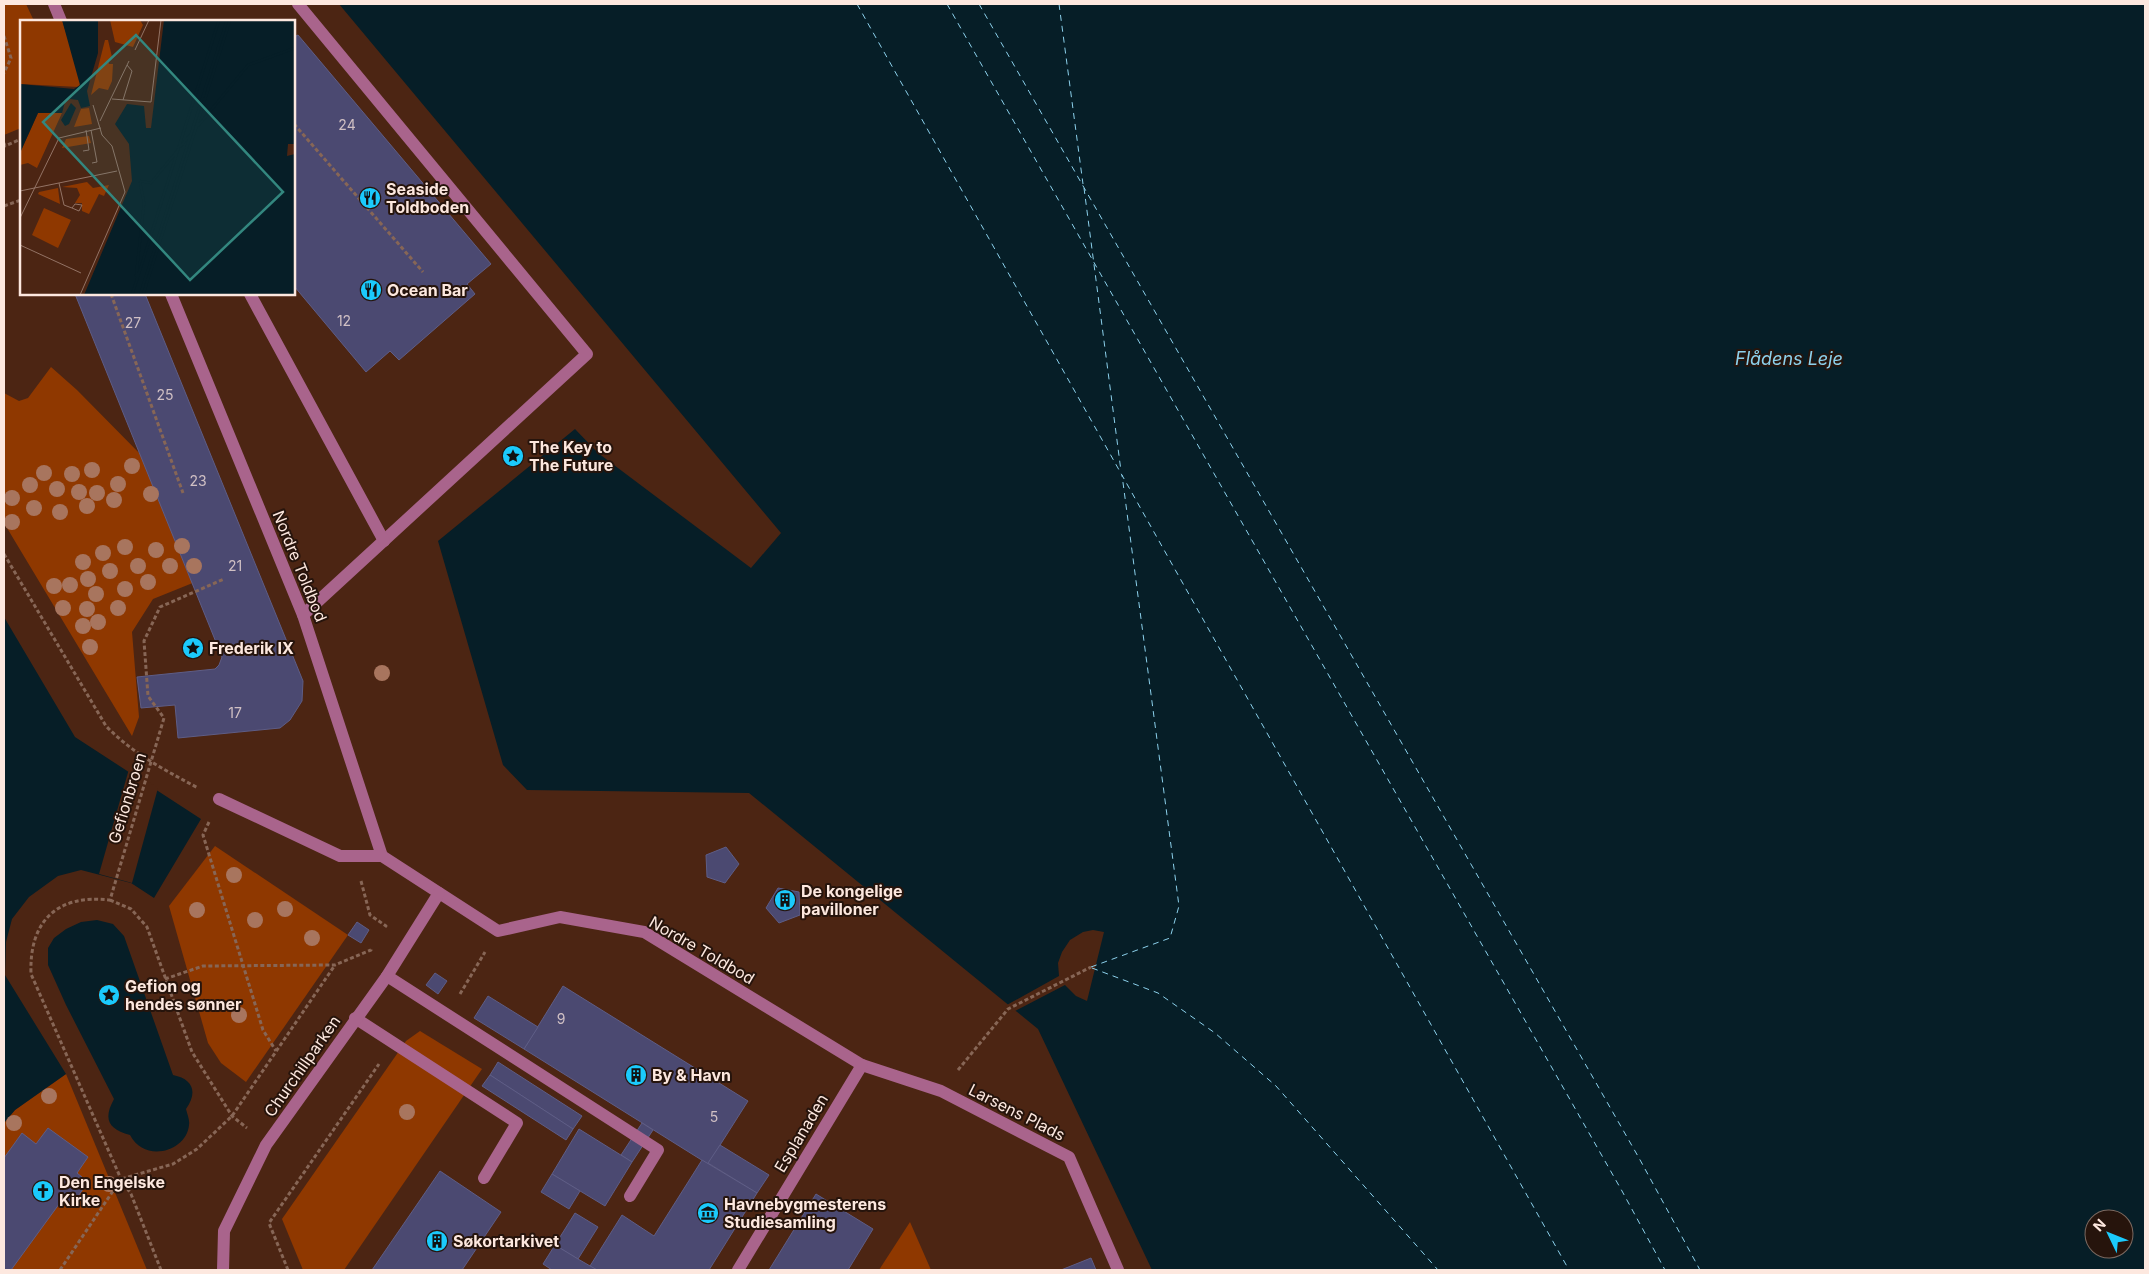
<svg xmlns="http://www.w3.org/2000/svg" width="2149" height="1274" font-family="Inter,sans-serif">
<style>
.green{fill:#8f3800}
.water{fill:#061e27;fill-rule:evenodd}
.pier{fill:#4c2513}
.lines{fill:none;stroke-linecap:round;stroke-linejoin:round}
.ferry{stroke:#8cd1ec;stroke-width:1;stroke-dasharray:6 5;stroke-linecap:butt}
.building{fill:#4b4971;stroke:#5e5d86}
.path{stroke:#876656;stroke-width:3;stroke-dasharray:4 2.5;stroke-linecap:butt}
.minor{stroke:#a9648c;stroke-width:12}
.tree{fill:#a8755e}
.labels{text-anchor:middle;stroke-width:4;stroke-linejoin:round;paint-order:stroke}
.number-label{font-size:14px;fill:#d0c0c4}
.poi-label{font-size:16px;font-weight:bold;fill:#fde8df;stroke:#26140c;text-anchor:start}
.street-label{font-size:16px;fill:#fde8df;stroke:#26140c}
.water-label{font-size:18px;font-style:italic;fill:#8cd1ec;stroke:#26140c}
.inset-river{fill:none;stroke:#061e27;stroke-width:2.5}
.inset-road{fill:none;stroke:#937365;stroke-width:1}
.view{fill:#33877f;fill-opacity:0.15;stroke:#33877f;stroke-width:2.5}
.inset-edge{fill:none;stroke:#fde8df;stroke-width:2.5}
</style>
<rect width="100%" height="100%" fill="#4c2513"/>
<g class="green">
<polygon points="4,4 26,4 34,21 21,21 21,128 4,135"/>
<polygon points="51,367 77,390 147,461 210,576 153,599 132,632 139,717 132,736 4,523 4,393 19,401 28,398"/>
<polygon points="215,846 348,935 246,1082 221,1063 208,1043 169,906"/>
<polygon points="420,1031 482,1069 344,1270 303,1270 282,1219 406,1041"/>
<polygon points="66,1074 147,1270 4,1270 4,1123 15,1110"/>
<polygon points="910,1222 931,1270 879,1270"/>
</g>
<g class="water">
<path d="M 339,4 L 2145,4 L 2145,1270 L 1152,1270 L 1038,1029 L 749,793 L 527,790 L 503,765 L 438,541 L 575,429 L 598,453 L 751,568 L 781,533 ZM 2094,1219 L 2124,1219 L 2124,1249 L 2094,1249 Z"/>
<polygon points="4,617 75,737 201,819 154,898 131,883 81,870 58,876 29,897 12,919 6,942 5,975 66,1074 15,1110 4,1123"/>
<path d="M 97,920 L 113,924 L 124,936 L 173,1075 C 193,1079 198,1092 186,1109 C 187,1114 190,1120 189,1125 C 187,1151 145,1164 130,1135 C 108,1129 103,1119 114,1099 L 66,1005 L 48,965 L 48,948 L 54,938 L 66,929 L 81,922 Z"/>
</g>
<g class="pier">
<polygon points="129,769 158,788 132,883 99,874"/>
<polygon points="1093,930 1104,932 1087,1001 1076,996 1065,985 1013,1012 1005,1006 1059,976 1058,963 1062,952 1070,940 1083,932"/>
</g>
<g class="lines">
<g class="ferry">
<polyline points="857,4 1569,1270"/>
<polyline points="947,4 1622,1191 1665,1270"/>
<polyline points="979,4 1639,1158 1700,1270"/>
<polyline points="1059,4 1083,184"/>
<polyline points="1084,188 1121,471"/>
<polyline points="1091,967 1170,938 1179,906 1122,475"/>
<polyline points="1092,968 1158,993 1215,1033 1276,1086 1438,1270"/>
</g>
</g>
<g class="building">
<polygon points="298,35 491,264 467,284 475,294 399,360 390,351 366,372 294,286 294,37"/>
<polygon points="75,294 145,294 303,681 302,701 290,720 280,728 178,738 175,705 141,708 137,677 215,669 219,665 222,657"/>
<polygon points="726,847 739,864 725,883 707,877 706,855"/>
<polygon points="778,888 799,892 800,915 779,923 766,908"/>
<polygon points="357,922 369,930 361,943 348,935"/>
<polygon points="435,973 447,981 438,994 426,985"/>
<polygon points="563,986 748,1101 708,1164 524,1049"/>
<polygon points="488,996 538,1027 524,1049 474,1018"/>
<polygon points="498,1062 582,1116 573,1129 490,1075"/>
<polygon points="490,1075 573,1129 566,1140 482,1086"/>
<polygon points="642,1123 653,1130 632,1162 621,1155"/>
<polygon points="48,1128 88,1157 77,1173 88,1182 71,1206 62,1200 11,1270 4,1270 4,1158 22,1133 36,1144"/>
<polygon points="579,1129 632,1162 605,1206 552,1174"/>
<polygon points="720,1145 769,1175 757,1193 708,1163"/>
<polygon points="702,1160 757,1193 709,1270 597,1270 590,1266 622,1215 654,1236"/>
<polygon points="440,1171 501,1212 462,1270 372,1270"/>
<polygon points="552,1174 580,1191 569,1209 541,1192"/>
<polygon points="816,1194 873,1229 848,1270 769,1270"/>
<polygon points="575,1213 598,1227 578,1259 555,1245"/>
<polygon points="555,1245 578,1259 597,1270 552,1270 543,1264"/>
<polygon points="1091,1258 1096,1270 1061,1270"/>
</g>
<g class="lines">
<g class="path">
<polyline points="4,36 11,58 4,73"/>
<polyline points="294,124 423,272"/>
<polyline points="4,143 5,146 21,139"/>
<polyline points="4,206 21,200"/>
<polyline points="111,294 183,493"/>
<path d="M 4,554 L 106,726 C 133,754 165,770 198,788"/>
<polyline points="209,822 203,835 263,1030 276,1051"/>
<polyline points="361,881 370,915 386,926 385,927"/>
<polyline points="110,900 131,909 147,927 192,1052 232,1116 247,1128"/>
<polyline points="165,979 203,966 335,965 371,950 372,947"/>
<polyline points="460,994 485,952"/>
<polyline points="958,1070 1008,1009 1091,967"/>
<polyline points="60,1270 121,1179 173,1164 197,1149 232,1116 335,965"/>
<path d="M 161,1270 L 131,1194 L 121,1179 L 31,974 C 29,921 57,894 110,900 L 164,718 L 148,696 L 144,641 L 160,607 L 224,579"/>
<polyline points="288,1270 269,1223 379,1064"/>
</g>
<g class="minor">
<polyline points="54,4 61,21"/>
<polyline points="298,4 587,354 303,615"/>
<polyline points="171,294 303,615 382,856"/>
<polyline points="250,294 384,541"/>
<polyline points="219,799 340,856 382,856 498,931 560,917 644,932 862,1065 941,1091 1069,1157 1118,1270"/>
<polyline points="387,976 658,1150 630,1196"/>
<polyline points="355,1018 517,1123 484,1178"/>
<polyline points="223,1270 224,1231 266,1145 387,976 439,893"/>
<polyline points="738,1270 862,1065"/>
</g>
</g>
<g class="tree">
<circle cx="132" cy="466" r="8"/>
<circle cx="92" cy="470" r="8"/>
<circle cx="44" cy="473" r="8"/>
<circle cx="72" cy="474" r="8"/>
<circle cx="118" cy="484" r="8"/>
<circle cx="30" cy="485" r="8"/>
<circle cx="57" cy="489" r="8"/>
<circle cx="79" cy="492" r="8"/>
<circle cx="97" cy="493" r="8"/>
<circle cx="151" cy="494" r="8"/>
<circle cx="12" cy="498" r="8"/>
<circle cx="114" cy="500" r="8"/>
<circle cx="87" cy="506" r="8"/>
<circle cx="34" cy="508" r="8"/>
<circle cx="60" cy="512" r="8"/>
<circle cx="12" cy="522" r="8"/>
<circle cx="182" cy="546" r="8"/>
<circle cx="125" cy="547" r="8"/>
<circle cx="156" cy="550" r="8"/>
<circle cx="103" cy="553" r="8"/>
<circle cx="83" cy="562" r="8"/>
<circle cx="138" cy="566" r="8"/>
<circle cx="170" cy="566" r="8"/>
<circle cx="194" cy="566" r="8"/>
<circle cx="110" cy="571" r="8"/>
<circle cx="88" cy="579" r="8"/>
<circle cx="148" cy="582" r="8"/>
<circle cx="70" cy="585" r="8"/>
<circle cx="54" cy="586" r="8"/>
<circle cx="125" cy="589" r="8"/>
<circle cx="96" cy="594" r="8"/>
<circle cx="63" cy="608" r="8"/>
<circle cx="118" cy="608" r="8"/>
<circle cx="87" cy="609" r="8"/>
<circle cx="98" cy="622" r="8"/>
<circle cx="83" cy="626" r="8"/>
<circle cx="90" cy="647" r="8"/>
<circle cx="382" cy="673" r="8"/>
<circle cx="234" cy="875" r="8"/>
<circle cx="285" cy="909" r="8"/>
<circle cx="197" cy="910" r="8"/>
<circle cx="255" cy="920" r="8"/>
<circle cx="312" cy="938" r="8"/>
<circle cx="239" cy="1015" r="8"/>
<circle cx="49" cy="1096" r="8"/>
<circle cx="407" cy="1112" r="8"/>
<circle cx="14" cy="1123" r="8"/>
<circle cx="109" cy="1184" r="8"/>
</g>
<defs>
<g id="restaurant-disc" transform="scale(1.125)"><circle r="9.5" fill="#1bcafc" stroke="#26140c"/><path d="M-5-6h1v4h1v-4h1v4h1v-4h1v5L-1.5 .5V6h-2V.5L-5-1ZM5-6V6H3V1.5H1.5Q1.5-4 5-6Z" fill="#111"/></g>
<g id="sight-disc" transform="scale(1.125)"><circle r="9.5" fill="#1bcafc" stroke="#26140c"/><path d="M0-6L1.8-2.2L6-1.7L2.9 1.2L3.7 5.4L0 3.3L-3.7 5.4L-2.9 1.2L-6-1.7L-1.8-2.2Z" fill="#111"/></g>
<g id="building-disc" transform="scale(1.125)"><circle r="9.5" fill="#1bcafc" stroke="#26140c"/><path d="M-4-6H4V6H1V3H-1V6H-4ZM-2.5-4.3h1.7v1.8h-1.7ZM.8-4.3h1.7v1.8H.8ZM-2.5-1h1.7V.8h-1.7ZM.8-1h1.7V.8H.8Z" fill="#111"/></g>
<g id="church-disc" transform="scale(1.125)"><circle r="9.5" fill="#1bcafc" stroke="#26140c"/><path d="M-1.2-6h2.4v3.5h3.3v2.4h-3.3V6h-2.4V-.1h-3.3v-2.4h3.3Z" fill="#111"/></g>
<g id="museum-disc" transform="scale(1.125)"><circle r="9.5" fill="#1bcafc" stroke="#26140c"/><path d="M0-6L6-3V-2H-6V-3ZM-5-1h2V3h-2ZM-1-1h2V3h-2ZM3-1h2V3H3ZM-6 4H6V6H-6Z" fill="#111"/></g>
</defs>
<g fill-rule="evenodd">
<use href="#restaurant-disc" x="370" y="198"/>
<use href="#restaurant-disc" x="371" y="290"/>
<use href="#sight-disc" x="513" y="456"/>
<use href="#sight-disc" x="193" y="648"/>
<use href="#building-disc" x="785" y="900"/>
<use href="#sight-disc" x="109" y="995"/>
<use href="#building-disc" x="636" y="1075"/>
<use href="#church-disc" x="43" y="1191"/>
<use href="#museum-disc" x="708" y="1213"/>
<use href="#building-disc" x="437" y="1241"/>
</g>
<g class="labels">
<g class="number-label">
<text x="347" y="130">24</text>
<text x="344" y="326">12</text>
<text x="133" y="328">27</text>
<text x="165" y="400">25</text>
<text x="198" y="486">23</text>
<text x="235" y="571">21</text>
<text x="235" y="718">17</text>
<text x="561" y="1024">9</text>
<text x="714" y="1122">5</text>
</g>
<g class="poi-label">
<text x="386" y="195">Seaside<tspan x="386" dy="18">Toldboden</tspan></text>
<text x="387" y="296">Ocean Bar</text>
<text x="529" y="453">The Key to<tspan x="529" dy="18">The Future</tspan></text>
<text x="209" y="654">Frederik IX</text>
<text x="801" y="897">De kongelige<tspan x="801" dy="18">pavilloner</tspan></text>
<text x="125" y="992">Gefion og<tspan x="125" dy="18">hendes sønner</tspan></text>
<text x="652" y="1081">By &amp; Havn</text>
<text x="59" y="1188">Den Engelske<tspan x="59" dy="18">Kirke</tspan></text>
<text x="724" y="1210">Havnebygmesterens<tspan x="724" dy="18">Studiesamling</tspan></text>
<text x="453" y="1247">Søkortarkivet</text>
</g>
<g class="street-label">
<text transform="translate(300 566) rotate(68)" y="6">Nordre Toldbod</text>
<text transform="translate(127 798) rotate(-73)" y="6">Gefionbroen</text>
<text transform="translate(702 950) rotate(30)" y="6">Nordre Toldbod</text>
<text transform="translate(302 1066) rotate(-55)" y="6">Churchillparken</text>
<text transform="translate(1017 1112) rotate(27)" y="6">Larsens Plads</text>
<text transform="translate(801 1133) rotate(-59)" y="6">Esplanaden</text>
</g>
<g class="water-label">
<text x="1789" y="365">Flådens Leje</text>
</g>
</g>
<g transform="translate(20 20)">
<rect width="275" height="275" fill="#4c2513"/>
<path d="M 0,0 L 42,0 L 61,60 L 59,67 L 0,64 ZM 90,0 L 120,0 L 123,5 L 113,27 L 95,22 ZM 85,20 L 88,20 L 92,37 L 88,40 L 89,44 L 93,44 L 92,61 L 88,70 L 79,68 L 71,75 ZM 69,88 L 72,104 L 54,107 L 61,89 ZM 36,92 L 42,93 L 17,148 L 8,143 L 0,145 L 0,133 L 18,93 ZM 69,116 L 71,123 L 42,128 L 46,119 ZM 67,162 L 73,168 L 89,165 L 84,176 L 79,174 L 69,194 L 62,191 L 62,183 L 55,183 L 60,175 L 57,168 L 42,167 ZM 38,168 L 40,184 L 18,174 L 19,172 ZM 24,188 L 51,200 L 38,228 L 12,215 Z" fill="#8f3800"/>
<path d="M 42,0 L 78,0 L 78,33 L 67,71 L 70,86 L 61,88 L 58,80 L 50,79 L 45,82 L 42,93 L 18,93 L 0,133 L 0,64 L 54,69 L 60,65 ZM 144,0 L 275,0 L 275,124 L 268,124 L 267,136 L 275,134 L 275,275 L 64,275 L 112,161 L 109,124 L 95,104 L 107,84 L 124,86 L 126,108 L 131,108 ZM 51,83 L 56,88 L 49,104 L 45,106 L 41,100 Z" fill="#061e27"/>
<path class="inset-river" d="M 178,106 L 228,45 L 275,28M 160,127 L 170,115M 120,161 L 131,163 L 158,130M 116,257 L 124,183 L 120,162M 112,275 L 199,0M 120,275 L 207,0M 123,275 L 210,0"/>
<path class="inset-road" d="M 115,30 L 129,0M 92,79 L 131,82 L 141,0M 103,80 L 112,51 L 107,45M 80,101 L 109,41M 71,110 L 77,142 L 72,143M 63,131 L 69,130 L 66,110M 39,163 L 44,185 L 52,188 L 59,191 L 62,185 L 55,184 L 52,188M 0,171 L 97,151M 0,198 L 39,118 L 81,108M 0,225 L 61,253M 60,275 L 105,172 L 92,126 L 82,115 L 73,85"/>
<path class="view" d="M 116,15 L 263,172 L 170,260 L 23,102 Z"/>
<rect width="275" height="275" class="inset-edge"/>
</g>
<rect width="2149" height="1274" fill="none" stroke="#fde8df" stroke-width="10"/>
<g transform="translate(2109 1234) rotate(313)"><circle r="24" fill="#26140c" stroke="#7c6960"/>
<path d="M0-4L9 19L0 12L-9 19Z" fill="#1bcafc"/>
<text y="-8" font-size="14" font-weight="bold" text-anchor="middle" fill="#fde8df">N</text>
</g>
</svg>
